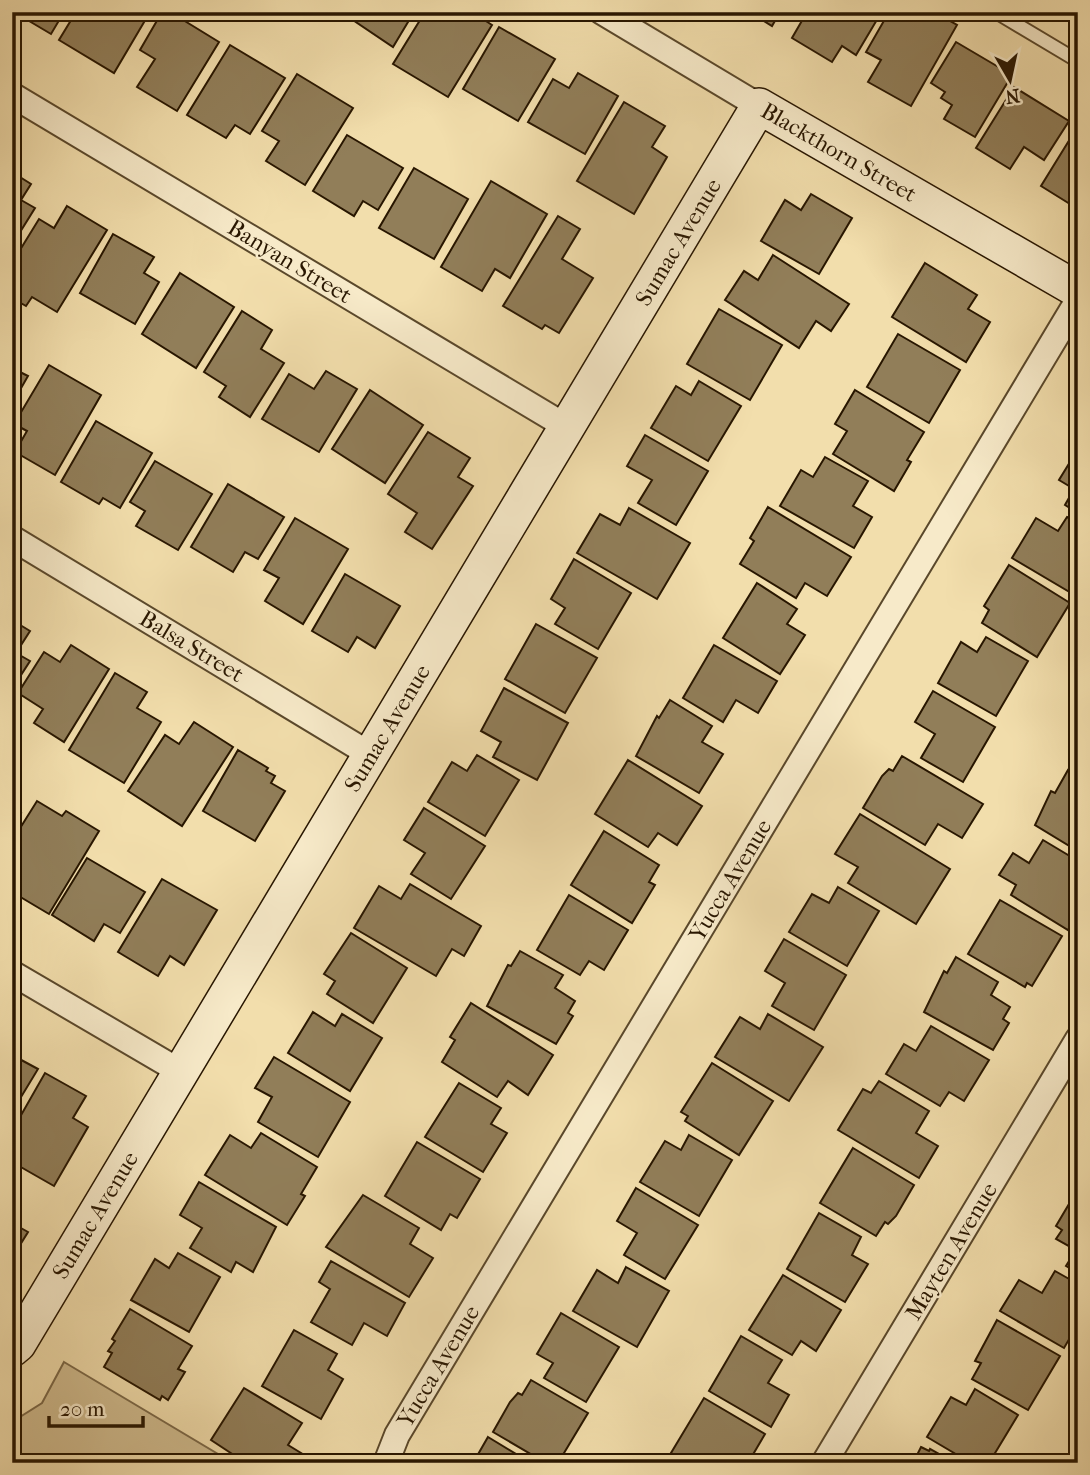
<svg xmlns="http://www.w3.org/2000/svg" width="1090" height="1475" font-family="'IM FELL French Canon',serif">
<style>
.green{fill:#d0bc8f;stroke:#7c6948;stroke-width:2}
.building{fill:#917e59;stroke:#281600;stroke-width:2}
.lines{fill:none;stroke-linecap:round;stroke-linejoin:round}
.lane-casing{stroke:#5a482b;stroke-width:16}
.street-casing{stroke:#5a482b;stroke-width:28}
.secondary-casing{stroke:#281600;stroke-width:38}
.lane{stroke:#f7eac9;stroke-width:12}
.street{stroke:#f7eac9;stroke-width:24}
.secondary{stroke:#f7eac9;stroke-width:35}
.labels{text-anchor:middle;stroke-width:5;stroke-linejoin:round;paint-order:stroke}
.street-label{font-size:23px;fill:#281600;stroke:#f7eac9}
</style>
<rect width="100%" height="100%" fill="#f2deac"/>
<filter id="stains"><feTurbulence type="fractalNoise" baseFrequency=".00286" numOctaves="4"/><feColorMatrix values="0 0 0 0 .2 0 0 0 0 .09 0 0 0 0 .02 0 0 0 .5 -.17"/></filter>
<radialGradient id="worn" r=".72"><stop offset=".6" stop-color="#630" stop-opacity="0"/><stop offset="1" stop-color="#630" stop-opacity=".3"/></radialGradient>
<polygon class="green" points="64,1362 233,1463 12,1463 12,1422 42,1403"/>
<g class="building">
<polygon points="14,12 64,12 51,34"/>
<polygon points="76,12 150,12 114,73 59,40"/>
<polygon points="162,12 170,12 219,42 177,111 137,87 155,59 140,50"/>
<polygon points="341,12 414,12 393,47"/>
<polygon points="425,12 433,12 446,20 450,12 472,12 492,25 448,97 393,64"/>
<polygon points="749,12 780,12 772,26"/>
<polygon points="807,12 879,12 881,13 856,55 842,46 832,62 792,38"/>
<polygon points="889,12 934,12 957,25 911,106 868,82 881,60 866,52"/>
<polygon points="499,27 555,59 518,121 463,89"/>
<polygon points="956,42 1012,75 975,137 944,119 952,105 941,98 945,92 931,83"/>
<polygon points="230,45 285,78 250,134 235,125 226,138 187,115"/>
<polygon points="578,73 618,96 585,154 528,122 553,79 569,88"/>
<polygon points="297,74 353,108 305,185 266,161 279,141 262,131"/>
<polygon points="1014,87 1069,121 1044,160 1024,147 1010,169 976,148"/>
<polygon points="624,102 665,126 652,147 667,157 634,214 577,181"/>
<polygon points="1078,126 1078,209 1041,186"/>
<polygon points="347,135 403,168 378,210 363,201 354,216 313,191"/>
<polygon points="414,168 468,199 434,259 379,228"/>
<polygon points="12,172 31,184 21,200 35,208 12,245"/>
<polygon points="491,181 547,214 510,278 495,269 482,291 441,267"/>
<polygon points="811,194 852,218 819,274 761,241 785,200 801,210"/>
<polygon points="67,206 107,230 57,312 32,297 26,306 12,298 12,263 39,219 54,228"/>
<polygon points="558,216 580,229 562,259 593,278 559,333 545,325 542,329 503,306"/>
<polygon points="113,234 154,257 144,273 159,282 135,324 80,293"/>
<polygon points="773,255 849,304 831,331 816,321 799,348 725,300 744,271 758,280"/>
<polygon points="925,263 977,295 968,309 990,322 966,362 892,317"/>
<polygon points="180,273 234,307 196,368 142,334"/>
<polygon points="719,309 782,345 750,400 687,364"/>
<polygon points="242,311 272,330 261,349 284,363 250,417 219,397 226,386 204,372"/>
<polygon points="898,334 960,370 929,423 867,387"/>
<polygon points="49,365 101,395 55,475 15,452 27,431 14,424"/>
<polygon points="12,368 28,376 12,404"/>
<polygon points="326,371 357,389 319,452 262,419 289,374 314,389"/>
<polygon points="699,381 741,406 708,461 651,428 676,386 691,395"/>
<polygon points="370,390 423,425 385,483 332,449"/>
<polygon points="855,390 924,432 907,460 911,462 894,491 833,454 847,431 835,424"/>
<polygon points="96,421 152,453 120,508 103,498 99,504 61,482"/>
<polygon points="428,432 470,458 458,477 473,486 432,549 405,532 417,513 388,494"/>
<polygon points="645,435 708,471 676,525 638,503 652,480 627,466"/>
<polygon points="1078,449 1078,513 1065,505 1074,489 1059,480"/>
<polygon points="825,457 868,481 853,506 872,517 854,548 780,506 801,470 813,477"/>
<polygon points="155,461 212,494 178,550 136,526 145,511 130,502"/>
<polygon points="228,484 284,517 258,559 245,552 233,572 191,547"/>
<polygon points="768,507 851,557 827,596 805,583 796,598 740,564 754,541 750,538"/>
<polygon points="629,508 690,543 657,599 577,553 600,514 620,525"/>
<polygon points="1067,517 1078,523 1078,597 1012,558 1036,518 1058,531"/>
<polygon points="295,518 348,549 303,624 265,601 279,578 264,570"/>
<polygon points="574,559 631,593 598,649 555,624 565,608 551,599"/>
<polygon points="1009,565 1070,603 1037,657 982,623 989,610 984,606"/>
<polygon points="345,574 400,606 375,648 357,637 348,652 312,631"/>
<polygon points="757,583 797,609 787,624 805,635 780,674 723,638"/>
<polygon points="12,620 30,631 16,653 30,661 12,689"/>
<polygon points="536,624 597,658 565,713 505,679"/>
<polygon points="986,637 1028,661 996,716 938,683 961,642 977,652"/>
<polygon points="71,645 109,669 64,742 34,723 43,709 18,693 44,652 60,662"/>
<polygon points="714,645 777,681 758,713 736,700 723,722 683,698"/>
<polygon points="115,673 147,692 137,708 161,722 124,783 69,750"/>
<polygon points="504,688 568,723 537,780 493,757 501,742 481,731"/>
<polygon points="933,691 995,727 963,782 921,758 935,734 915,722"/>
<polygon points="670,700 712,726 702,742 723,754 699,793 636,756 657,716 659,718"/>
<polygon points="194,722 233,747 182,826 128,791 165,735 179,744"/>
<polygon points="238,750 268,768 266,771 275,776 271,783 285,791 255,841 203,811"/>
<polygon points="477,755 519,780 485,836 428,802 452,762 467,771"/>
<polygon points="902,756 983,804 962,838 938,824 925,845 863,808 882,776 889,769 893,771"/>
<polygon points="628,760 702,806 677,845 658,833 648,847 595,814"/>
<polygon points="1068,770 1078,776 1076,850 1035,825 1051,791 1055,793"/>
<polygon points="37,801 62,816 66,811 99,831 49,914 12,892 12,873 17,865 12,862 12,841"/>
<polygon points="12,807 21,813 12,827"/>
<polygon points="424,808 485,846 451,899 411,874 425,853 404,840"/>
<polygon points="860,814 950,869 916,924 848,883 858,867 835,854"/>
<polygon points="604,831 659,865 649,882 655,885 632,923 571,885"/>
<polygon points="1043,840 1078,861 1075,880 1078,882 1078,913 1068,930 1011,895 1016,885 999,875 1013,853 1029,863"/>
<polygon points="87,858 145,892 120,933 104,924 94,941 52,915"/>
<polygon points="162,879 217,910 184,965 170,956 158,976 118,952"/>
<polygon points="410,884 481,926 464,956 452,949 436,976 354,928 379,886 401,899"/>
<polygon points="838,887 879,911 847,966 789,932 812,894 829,903"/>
<polygon points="569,895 628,930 604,970 589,961 580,975 537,950"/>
<polygon points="1000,900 1062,936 1032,986 1027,983 1025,987 968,954"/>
<polygon points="351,933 407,968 373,1023 327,994 335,981 324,974"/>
<polygon points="784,939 846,975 814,1030 772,1006 785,983 765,971"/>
<polygon points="520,951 563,975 555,988 575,1001 568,1013 573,1016 556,1044 487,1006 508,965 511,966"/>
<polygon points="956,957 998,982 991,995 1010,1007 1003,1019 1009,1023 993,1050 924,1012 944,971 947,973"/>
<polygon points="471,1003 553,1055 528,1095 508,1081 497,1097 442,1062 455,1040 450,1037"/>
<polygon points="313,1012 335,1026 342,1014 382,1038 350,1091 288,1053"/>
<polygon points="768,1014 823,1047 789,1101 715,1057 740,1017 760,1029"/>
<polygon points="931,1026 989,1060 964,1101 949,1092 940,1106 886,1074 904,1044 916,1051"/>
<polygon points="12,1055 38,1069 12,1112"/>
<polygon points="274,1057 350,1102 318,1157 258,1122 272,1097 255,1088"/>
<polygon points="712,1063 773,1101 739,1155 685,1121 688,1116 681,1112"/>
<polygon points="45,1073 86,1096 73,1118 88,1127 54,1186 12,1162 12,1131"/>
<polygon points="879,1081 929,1111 916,1133 938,1146 919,1178 838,1130 863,1089 871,1093"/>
<polygon points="459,1083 501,1108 491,1124 507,1133 483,1172 425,1137"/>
<polygon points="261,1133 317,1167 301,1194 305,1196 287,1225 205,1175 230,1135 251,1148"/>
<polygon points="689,1135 732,1160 699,1216 640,1182 665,1141 681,1150"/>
<polygon points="417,1142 480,1179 457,1218 450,1214 441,1230 385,1196"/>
<polygon points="853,1148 914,1185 896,1216 888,1224 885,1222 876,1236 820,1203"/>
<polygon points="199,1182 276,1227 253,1272 236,1262 231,1272 190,1248 202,1228 180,1215"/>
<polygon points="636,1188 698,1225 665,1279 624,1255 637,1233 617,1221"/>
<polygon points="363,1195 419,1228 410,1244 433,1258 409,1297 326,1247"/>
<polygon points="1072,1199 1078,1203 1078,1273 1066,1266 1076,1250 1056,1239 1062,1230 1056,1226"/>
<polygon points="819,1213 861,1237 852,1255 868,1264 845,1302 787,1269"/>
<polygon points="12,1223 28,1232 12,1258"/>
<polygon points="178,1253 220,1277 189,1332 131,1300 155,1259 169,1268"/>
<polygon points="331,1261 405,1303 387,1336 364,1323 352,1345 311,1322 330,1289 319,1282"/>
<polygon points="626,1267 669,1291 637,1347 573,1311 597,1270 618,1283"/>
<polygon points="1055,1271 1078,1284 1078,1324 1064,1348 1000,1311 1019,1280 1042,1293"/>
<polygon points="783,1275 841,1310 816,1351 801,1341 792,1355 749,1330"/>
<polygon points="130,1309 192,1346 178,1369 185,1372 168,1400 162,1396 160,1400 104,1367 112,1353 108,1351 115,1341 112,1339"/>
<polygon points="561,1313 619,1347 586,1402 544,1378 553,1363 537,1354"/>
<polygon points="997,1320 1060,1356 1028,1410 972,1379 981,1363 975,1361"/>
<polygon points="294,1330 337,1354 328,1370 343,1379 321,1419 262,1386"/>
<polygon points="741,1336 782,1360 768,1383 789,1395 771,1427 709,1391"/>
<polygon points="531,1380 588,1413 558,1463 546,1463 493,1432 510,1402 518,1393 522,1395"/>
<polygon points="244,1388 302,1423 288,1445 306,1456 302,1463 246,1463 211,1440"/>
<polygon points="975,1389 1018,1415 989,1463 971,1463 927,1437 951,1397 966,1405"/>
<polygon points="704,1398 765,1434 748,1463 687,1463 671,1453"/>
<polygon points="488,1437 531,1463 473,1463"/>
<polygon points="921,1447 929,1451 930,1449 955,1463 913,1463"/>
</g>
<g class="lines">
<g class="lane-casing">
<polyline id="lane" points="996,12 1078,61"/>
</g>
<g class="street-casing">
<g id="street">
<polyline points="602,12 759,106"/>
<polyline points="12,95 567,427"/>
<polyline points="12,538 371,755"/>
<polyline points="12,973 181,1072"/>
<polyline points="386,1463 397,1435 1078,300"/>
<polyline points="824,1463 1078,1039"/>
</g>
</g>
<g class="secondary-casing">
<polyline id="secondary" points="12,1349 18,1344 759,106 1078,290"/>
</g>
<use href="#lane" class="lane"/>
<use href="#street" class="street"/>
<use href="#secondary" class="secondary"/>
</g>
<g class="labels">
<g class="street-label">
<text transform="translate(839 152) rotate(30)" y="8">Blackthorn Street</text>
<text transform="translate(678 242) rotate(-59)" y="8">Sumac Avenue</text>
<text transform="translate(290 261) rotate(31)" y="8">Banyan Street</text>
<text transform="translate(192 646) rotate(31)" y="8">Balsa Street</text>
<text transform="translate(387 728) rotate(-59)" y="8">Sumac Avenue</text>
<text transform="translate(730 880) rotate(-59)" y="8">Yucca Avenue</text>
<text transform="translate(95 1215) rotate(-59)" y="8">Sumac Avenue</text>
<text transform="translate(951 1251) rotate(-59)" y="8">Mayten Avenue</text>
<text transform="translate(438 1366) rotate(-59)" y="8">Yucca Avenue</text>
</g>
</g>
<rect width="1090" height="1475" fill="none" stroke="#f2deac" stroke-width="42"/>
<rect x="14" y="14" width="1062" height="1447" fill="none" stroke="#281600" stroke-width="3.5"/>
<rect x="21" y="21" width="1048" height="1433" fill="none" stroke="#281600" stroke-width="2"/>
<g transform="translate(1010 80) rotate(171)" stroke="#f7eac9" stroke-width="5" paint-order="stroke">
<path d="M0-5L12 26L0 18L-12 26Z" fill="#281600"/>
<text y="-10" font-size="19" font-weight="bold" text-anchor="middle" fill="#281600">N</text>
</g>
<path d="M49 1416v10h94v-10" fill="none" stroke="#281600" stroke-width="3.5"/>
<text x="60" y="1416" font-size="21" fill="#281600" stroke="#f7eac9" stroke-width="5" paint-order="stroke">20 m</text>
<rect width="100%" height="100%" filter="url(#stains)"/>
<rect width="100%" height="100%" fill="url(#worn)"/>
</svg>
